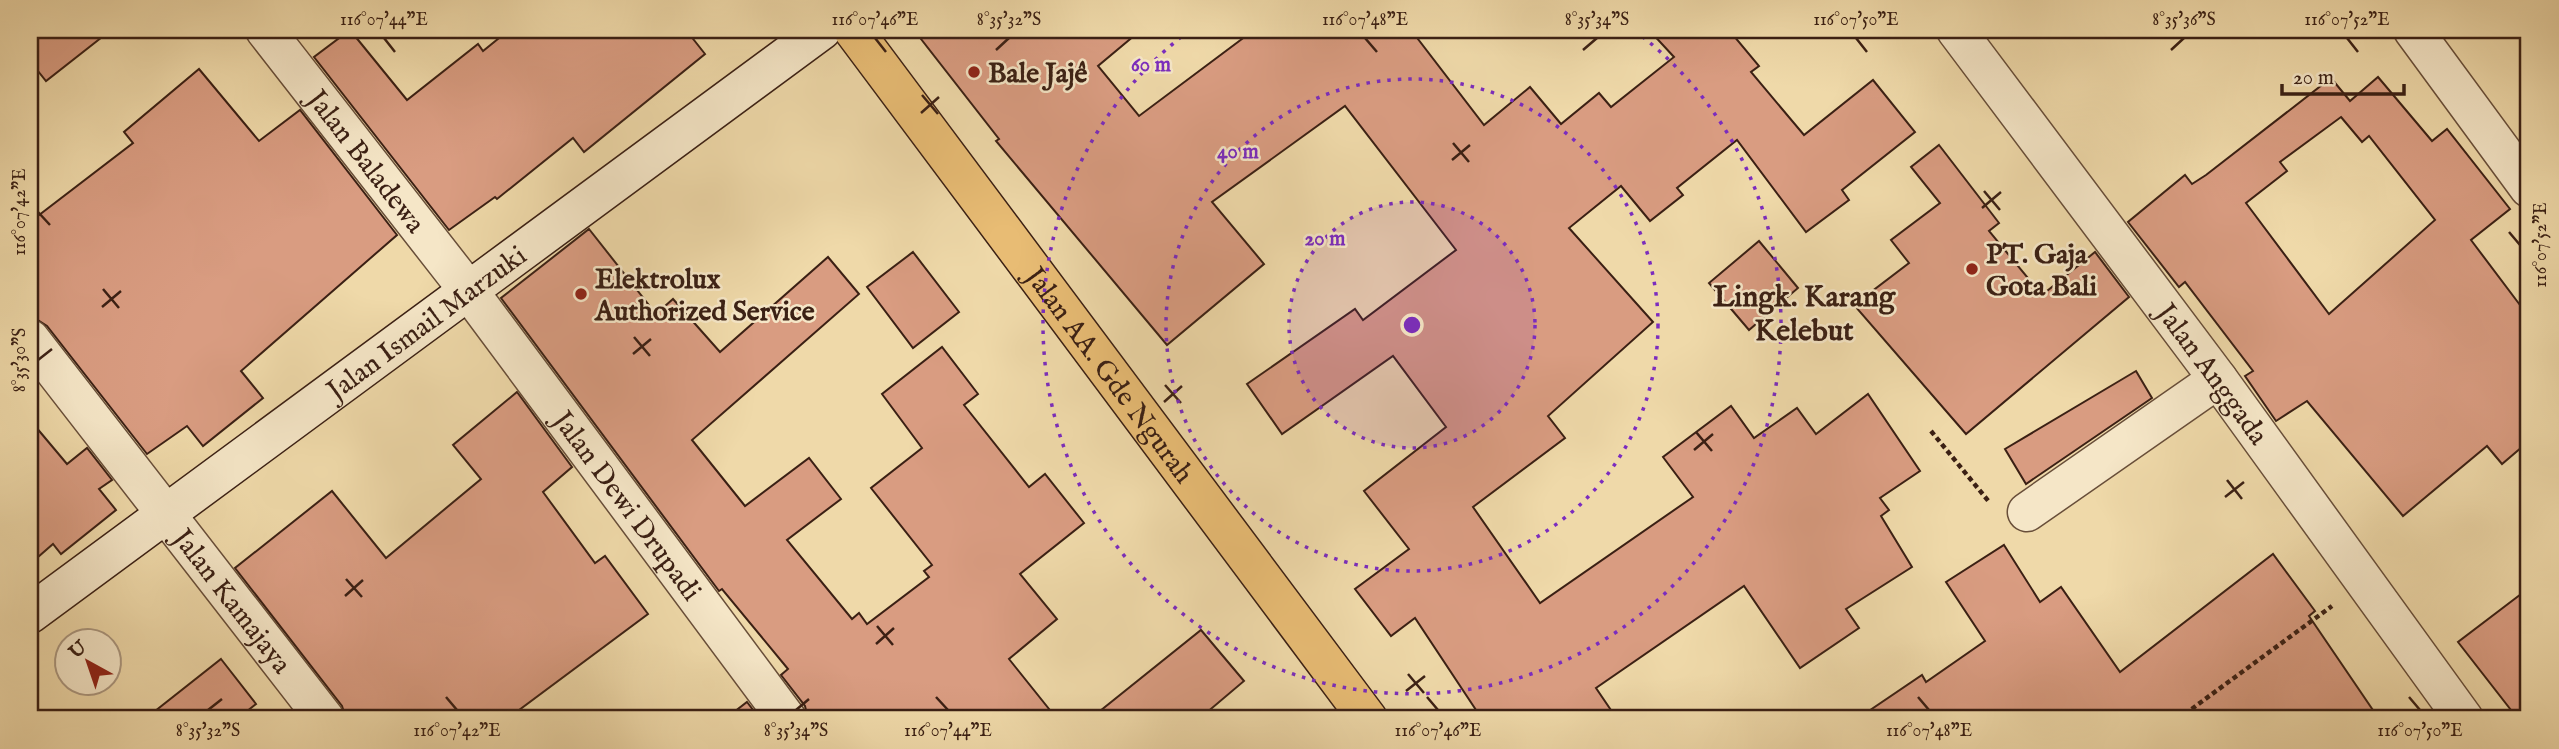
<svg xmlns="http://www.w3.org/2000/svg" width="2559" height="749" font-family="'IM FELL English',serif">
<style>
.building{fill:#d99c81;stroke:#3b2014;stroke-width:2;fill-rule:evenodd}
.lines{fill:none;stroke-linecap:round;stroke-linejoin:round}
.street-casing{stroke:#684e39;stroke-width:41}
.secondary-casing{stroke:#3b2014;stroke-width:41}
.primary-casing{stroke:#3b2014;stroke-width:41}
.path{stroke:#3b2014;stroke-width:4.5;stroke-dasharray:5 3.5;stroke-linecap:butt}
.street{stroke:#f5e6c7;stroke-width:38}
.secondary{stroke:#f5e6c7;stroke-width:38}
.primary{stroke:#e8bc74;stroke-width:38}
.ticks{fill:none;stroke:#3b2014;stroke-width:2.5}
.ring{fill:none;stroke:#7b2cbf;stroke-width:3.5;stroke-dasharray:3.5 7}
.poi-dot{fill:#8f2418;stroke:#f5e6c7;stroke-width:2.5}
.labels{text-anchor:middle;stroke-width:5;stroke-linejoin:round;paint-order:stroke}
.poi-label{font-size:28px;font-weight:bold;fill:#3b2014;stroke:#f5e6c7;text-anchor:start}
.street-label{font-size:28px;fill:#3b2014;stroke:#f5e6c7}
.neighbourhood-label{font-size:30px;font-weight:bold;fill:#3b2014;stroke:#f5e6c7}
.centre{fill:#7b2cbf;stroke:#f5e6c7;stroke-width:3.5}
.ring-label{font-size:21px;text-anchor:middle;font-weight:bold;fill:#7b2cbf;stroke:#f5e6c7;stroke-width:5;stroke-linejoin:round;paint-order:stroke}
.neatline{fill:none;stroke:#3b2014;stroke-width:2.5}
.ticks-label{font-size:18px;text-anchor:middle;fill:#3b2014}
</style>
<rect width="100%" height="100%" fill="#efd9a9"/>
<filter id="stains"><feTurbulence type="fractalNoise" baseFrequency=".00286" numOctaves="4"/><feColorMatrix values="0 0 0 0 .2 0 0 0 0 .09 0 0 0 0 .02 0 0 0 .5 -.17"/></filter>
<radialGradient id="worn" r=".72"><stop offset=".6" stop-color="#630" stop-opacity="0"/><stop offset="1" stop-color="#630" stop-opacity=".3"/></radialGradient>
<g class="building">
<polygon points="30,30 111,30 46,81 30,61"/>
<polygon points="350,30 407,100 478,44 483,51 509,30 686,30 705,54 584,152 573,138 497,199 495,197 449,230 314,57"/>
<polygon points="914,30 1141,30 1098,66 1139,116 1254,30 1411,30 1484,125 1530,87 1561,124 1599,93 1611,107 1674,57 1649,30 1729,30 1759,66 1751,72 1804,135 1873,80 1915,132 1842,190 1849,200 1806,232 1737,140 1677,188 1683,195 1650,221 1621,186 1569,228 1653,322 1548,416 1565,438 1473,507 1540,603 1693,497 1663,457 1731,406 1754,438 1797,408 1816,434 1868,394 1920,471 1880,498 1889,510 1881,516 1912,567 1846,609 1859,628 1800,668 1744,586 1596,688 1617,719 1482,719 1415,618 1391,636 1355,589 1409,549 1364,491 1446,427 1393,356 1282,434 1247,384 1355,309 1363,320 1456,250 1345,106 1212,202 1264,264 1167,345 996,141 999,139"/>
<polygon points="199,69 259,141 300,110 397,235 241,371 263,398 203,446 187,426 147,454 47,326 30,315 30,222 133,143 124,132"/>
<path d="M 2378,77 L 2432,141 L 2447,129 L 2510,209 L 2471,240 L 2529,317 L 2529,441 L 2502,464 L 2487,446 L 2403,516 L 2307,401 L 2276,421 L 2245,376 L 2253,371 L 2185,282 L 2179,287 L 2128,222 L 2185,175 L 2192,184 L 2206,175 L 2331,78 L 2350,101 ZM 2341,117 L 2362,142 L 2369,136 L 2435,220 L 2329,314 L 2246,203 L 2287,171 L 2280,162 Z"/>
<polygon points="1939,145 1999,223 1989,231 2042,295 2095,252 2129,297 1966,434 1854,305 1909,263 1891,240 1940,203 1911,167"/>
<polygon points="589,229 656,314 673,299 720,352 828,257 859,294 692,440 745,506 809,458 841,499 787,540 852,619 859,613 867,624 929,577 924,571 932,565 871,488 922,448 882,394 942,347 978,394 964,405 1029,487 1045,474 1084,523 1020,574 1057,619 1009,659 1057,719 808,719 805,706 781,675 788,669 722,589 719,591 501,298"/>
<polygon points="1759,241 1798,288 1749,330 1709,283"/>
<polygon points="913,252 959,312 913,348 867,287"/>
<polygon points="2136,371 2152,398 2026,484 2005,449"/>
<polygon points="517,392 572,467 543,492 595,563 605,556 648,614 507,719 346,719 342,706 235,568 332,491 386,558 481,479 453,445"/>
<polygon points="30,420 67,464 87,448 112,480 99,489 116,510 61,554 53,544 30,564"/>
<polygon points="2004,545 2040,602 2061,587 2120,672 2273,554 2315,611 2309,616 2379,719 1857,719 1922,675 1926,682 1985,641 1946,582"/>
<polygon points="2529,588 2529,719 2518,719 2458,642"/>
<polygon points="1201,630 1244,681 1199,719 1090,719"/>
<polygon points="221,659 256,704 237,719 145,719"/>
<polygon points="747,702 760,719 725,719"/>
</g>
<g class="lines">
<g class="street-casing">
<g id="street">
<path id="s1" d="M 265,30 L 468,290 L 787,719"/>
<path id="s2" d="M 1956,30 L 2218,379 L 2464,719"/>
<polyline points="2413,30 2529,188"/>
<path id="s3" d="M 30,339 L 325,719"/>
<polyline points="2027,512 2218,379"/>
</g>
</g>
<g class="secondary-casing">
<g id="secondary">
<path id="s4" d="M 30,614 L 822,30"/>
</g>
</g>
<g class="primary-casing">
<g id="primary">
<path id="s5" d="M 853,30 L 1368,719"/>
</g>
</g>
<g class="path">
<polyline points="1931,431 1990,503"/>
<polyline points="2178,719 2332,606"/>
</g>
<use href="#street" class="street"/>
<use href="#secondary" class="secondary"/>
<use href="#primary" class="primary"/>
</g>
<path class="ticks" d="M 384,38 L 395,52M 875,38 L 886,52M 1365,38 L 1377,52M 1856,38 L 1867,52M 2347,38 L 2358,52M 996,50 L 1009,38M 1583,50 L 1597,38M 2171,50 L 2184,38M 922,95 L 938,114M 921,113 L 939,97M 1453,143 L 1469,162M 1452,160 L 1470,145M 1984,191 L 2000,210M 1982,208 L 2001,192M 38,212 L 50,225M 2509,232 L 2520,245M 103,289 L 119,308M 102,307 L 121,291M 634,337 L 650,356M 633,354 L 651,339M 38,360 L 52,349M 1165,385 L 1181,403M 1164,402 L 1182,386M 1696,432 L 1712,451M 1694,450 L 1713,434M 2227,480 L 2242,499M 2225,497 L 2244,482M 346,579 L 362,597M 345,596 L 363,580M 877,626 L 893,645M 876,644 L 894,628M 1408,674 L 1424,693M 1406,691 L 1425,676M 446,697 L 457,710M 936,697 L 948,710M 1427,697 L 1438,710M 1918,697 L 1929,710M 2409,697 L 2420,710M 208,710 L 222,699M 796,710 L 809,699"/>
<circle cx="1412" cy="325" r="123" fill="#7b2cbf" fill-opacity=".12"/>
<g class="ring">
<circle cx="1412" cy="325" r="123"/>
<circle cx="1412" cy="325" r="246"/>
<path d="M1634 30A369 369 0 1 1 1190 30"/>
</g>
<g class="poi-dot">
<circle cx="974" cy="72" r="7"/>
<circle cx="1972" cy="269" r="7"/>
<circle cx="581" cy="294" r="7"/>
</g>
<g class="labels">
<g class="poi-label">
<text x="988" y="82">Bale Jajê</text>
<text x="1986" y="263">PT. Gaja<tspan x="1986" dy="32">Gota Bali</tspan></text>
<text x="595" y="288">Elektrolux<tspan x="595" dy="32">Authorized Service</tspan></text>
</g>
<g class="street-label">
<text dy="10" stroke="none"><textPath href="#s1" startOffset="166">Jalan Baladewa</textPath></text>
<text dy="10" stroke="none"><textPath href="#s4" startOffset="492">Jalan Ismail Marzuki</textPath></text>
<text dy="10" stroke="none"><textPath href="#s2" startOffset="429">Jalan Anggada</textPath></text>
<text dy="10" stroke="none"><textPath href="#s5" startOffset="430">Jalan AA. Gde Ngurah</textPath></text>
<text dy="10" stroke="none"><textPath href="#s1" startOffset="598">Jalan Dewi Drupadi</textPath></text>
<text dy="10" stroke="none"><textPath href="#s3" startOffset="331">Jalan Kamajaya</textPath></text>
</g>
<g class="neighbourhood-label">
<text x="1804" y="306">Lingk. Karang<tspan x="1804" dy="34">Kelebut</tspan></text>
</g>
</g>
<circle cx="1412" cy="325" r="10" class="centre"/>
<g class="ring-label">
<text x="1151" y="71">60 m</text>
<text x="1238" y="158">40 m</text>
<text x="1325" y="245">20 m</text>
</g>
<rect width="2559" height="749" fill="none" stroke="#efd9a9" stroke-width="77"/>
<g transform="translate(88 662) rotate(320)"><circle r="33" fill="#f5e6c7" stroke="#ab977f" stroke-width="2"/>
<path d="M0-5L12 26L0 18L-12 26Z" fill="#8f2418"/>
<text y="-10" font-size="19" font-weight="bold" text-anchor="middle" fill="#3b2014">U</text>
</g>
<path d="M2282 84v10h122v-10" fill="none" stroke="#3b2014" stroke-width="3.5"/>
<text x="2293" y="84" font-size="21" fill="#3b2014" stroke="#f5e6c7" stroke-width="5" paint-order="stroke">20 m</text>
<rect x="38" y="38" width="2482" height="672" class="neatline"/>
<g class="ticks-label">
<text x="384" y="25">116°07'44"E</text>
<text x="875" y="25">116°07'46"E</text>
<text x="1009" y="25">8°35'32"S</text>
<text x="1365" y="25">116°07'48"E</text>
<text x="1597" y="25">8°35'34"S</text>
<text x="1856" y="25">116°07'50"E</text>
<text x="2184" y="25">8°35'36"S</text>
<text x="2347" y="25">116°07'52"E</text>
<text transform="translate(19 212) rotate(-90)" y="6">116°07'42"E</text>
<text transform="translate(2540 245) rotate(-90)" y="6">116°07'52"E</text>
<text transform="translate(19 360) rotate(-90)" y="6">8°35'30"S</text>
<text x="208" y="736">8°35'32"S</text>
<text x="457" y="736">116°07'42"E</text>
<text x="796" y="736">8°35'34"S</text>
<text x="948" y="736">116°07'44"E</text>
<text x="1438" y="736">116°07'46"E</text>
<text x="1929" y="736">116°07'48"E</text>
<text x="2420" y="736">116°07'50"E</text>
</g>
<rect width="100%" height="100%" filter="url(#stains)"/>
<rect width="100%" height="100%" fill="url(#worn)"/>
</svg>
